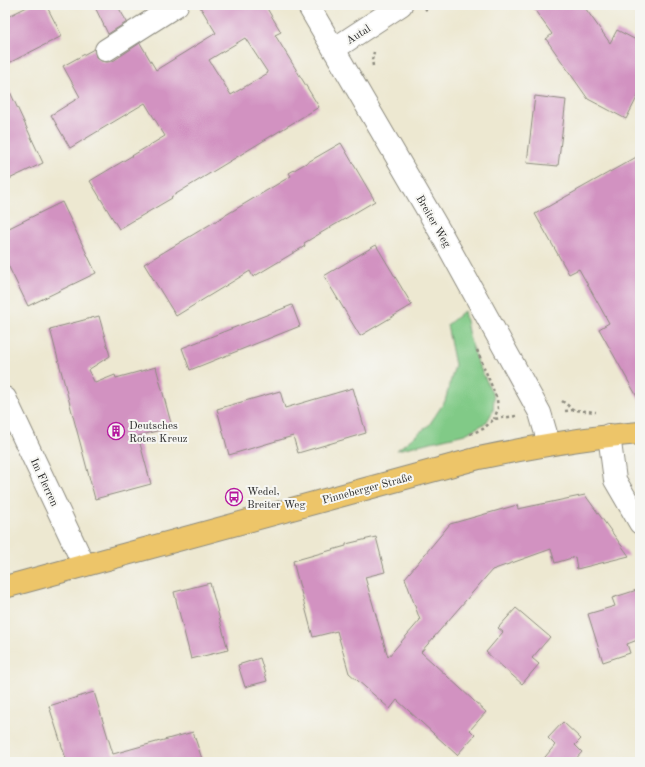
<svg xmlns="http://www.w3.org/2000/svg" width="645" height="767" font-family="'Old Standard TT',serif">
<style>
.green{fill:#81ca87;stroke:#567a59}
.building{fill:#d292c1;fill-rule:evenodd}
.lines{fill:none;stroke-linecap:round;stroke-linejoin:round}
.minor-casing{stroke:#8c8a7e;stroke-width:24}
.major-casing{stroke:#8c8a7e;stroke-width:24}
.path{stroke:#8c8a7e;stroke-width:2.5;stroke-dasharray:3 3;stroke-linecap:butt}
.minor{stroke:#fff;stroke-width:22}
.major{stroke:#edc569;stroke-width:22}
.labels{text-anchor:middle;stroke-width:4;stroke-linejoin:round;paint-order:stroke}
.street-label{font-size:11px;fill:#2b2b2b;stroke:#f6f6f2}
.poi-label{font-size:11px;fill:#2b2b2b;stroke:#f6f6f2;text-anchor:start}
</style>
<rect width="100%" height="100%" fill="#f6f6f2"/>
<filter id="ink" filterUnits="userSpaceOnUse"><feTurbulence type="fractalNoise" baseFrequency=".025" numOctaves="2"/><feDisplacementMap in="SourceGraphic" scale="8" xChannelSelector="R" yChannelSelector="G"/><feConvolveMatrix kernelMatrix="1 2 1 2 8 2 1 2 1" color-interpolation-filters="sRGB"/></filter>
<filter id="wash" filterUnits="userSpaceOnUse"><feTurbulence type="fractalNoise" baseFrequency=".012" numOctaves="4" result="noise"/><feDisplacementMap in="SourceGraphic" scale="16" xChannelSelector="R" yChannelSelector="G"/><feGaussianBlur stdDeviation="0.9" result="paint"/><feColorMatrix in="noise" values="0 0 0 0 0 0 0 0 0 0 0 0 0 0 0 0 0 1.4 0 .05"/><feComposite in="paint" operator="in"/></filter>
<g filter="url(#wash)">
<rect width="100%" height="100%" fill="#ede8d1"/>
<polygon class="green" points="464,311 469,336 476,359 494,397 493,411 486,423 465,434 397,450 429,425 445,401 455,365 447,325"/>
<g id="blocks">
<g class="building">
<polygon points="31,5 46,5 62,36 5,65 5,18"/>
<polygon points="94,5 117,5 127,22 108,34"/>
<path d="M 199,5 L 265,5 L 281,32 L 275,35 L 319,107 L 171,197 L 172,198 L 119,229 L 90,181 L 165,136 L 145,103 L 70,148 L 51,115 L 80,97 L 63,66 L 94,49 L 96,57 L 101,61 L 107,62 L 113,61 L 140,43 L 156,70 L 216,33 ZM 245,38 L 268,73 L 231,95 L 209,60 Z"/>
<polygon points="531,5 583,5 610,43 617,30 640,42 640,92 626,119 588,99 546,39 552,34"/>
<polygon points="5,81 43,163 5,181"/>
<polygon points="535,96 566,100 558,166 527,163"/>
<polygon points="341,143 375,201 304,243 305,246 253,277 250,271 176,316 144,264 291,176 289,173"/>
<polygon points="640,155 640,402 599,329 609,323 579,269 569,274 535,214"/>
<polygon points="62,202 96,273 28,306 5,259 5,230"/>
<polygon points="376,245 412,305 360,336 324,276"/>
<polygon points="292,305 300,326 190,370 182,348"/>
<polygon points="99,316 110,356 88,370 95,383 115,375 116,378 156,367 172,427 138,436 151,484 95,499 50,329"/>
<polygon points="353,388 366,433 298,453 293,436 229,455 217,409 280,391 285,408"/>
<polygon points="585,495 629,556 577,569 575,557 555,563 551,549 492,570 421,652 486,712 470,730 475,735 457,755 397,700 390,709 349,673 337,631 313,637 293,561 346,546 346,544 376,537 385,572 365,577 388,657 420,620 405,578 450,524 517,505 518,509"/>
<polygon points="210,583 228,650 191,659 174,592"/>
<polygon points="640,589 640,639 627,644 630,653 603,662 588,614 615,606 612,598"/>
<polygon points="516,608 550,637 532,658 539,664 522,684 486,652 503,632 498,628"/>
<polygon points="260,658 267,681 245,687 238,665"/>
<polygon points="94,692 113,754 193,732 203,762 67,762 49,706"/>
<polygon points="563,722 581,739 575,745 582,752 573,762 541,762 555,745 548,738"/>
</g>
</g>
</g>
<g filter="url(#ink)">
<use href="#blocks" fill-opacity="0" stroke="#8c8a7e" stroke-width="1"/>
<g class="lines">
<g class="minor-casing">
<g id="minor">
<polyline points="308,5 442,235 540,413 549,444"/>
<polyline points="334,49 401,5"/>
<polyline points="106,50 177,5"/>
<polyline points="5,398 84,565"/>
<polyline points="609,435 615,480 640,523"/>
</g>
</g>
<g class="major-casing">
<path id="major" d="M 5,587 L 479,458 C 532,447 585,437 640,433"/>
</g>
<g class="path">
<polyline points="425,10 431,5"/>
<polyline points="373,66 372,60 374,52"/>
<polyline points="477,350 497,399 498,409 494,419"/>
<polyline points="562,401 574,410 596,412"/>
<polyline points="565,411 574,410"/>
<polyline points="470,434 483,429 494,419 516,416"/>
</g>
<use href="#minor" class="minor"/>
<use href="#major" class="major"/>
</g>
</g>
<defs>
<g id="building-ring" transform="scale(0.9)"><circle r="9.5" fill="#f6f6f2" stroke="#b5179e" stroke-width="1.5"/><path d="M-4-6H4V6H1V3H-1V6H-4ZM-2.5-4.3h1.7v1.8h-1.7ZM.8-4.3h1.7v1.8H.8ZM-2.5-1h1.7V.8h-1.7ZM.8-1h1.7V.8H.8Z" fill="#b5179e"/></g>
<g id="bus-ring" transform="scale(0.9)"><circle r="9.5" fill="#f6f6f2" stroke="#b5179e" stroke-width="1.5"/><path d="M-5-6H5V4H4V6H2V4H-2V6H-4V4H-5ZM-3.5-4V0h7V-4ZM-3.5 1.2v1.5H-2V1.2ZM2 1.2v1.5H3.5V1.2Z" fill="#b5179e"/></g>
</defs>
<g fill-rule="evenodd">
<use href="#building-ring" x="116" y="431"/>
<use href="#bus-ring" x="234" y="497"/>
</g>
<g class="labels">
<g class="street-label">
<text transform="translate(358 34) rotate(-33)" y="4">Autal</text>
<text transform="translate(434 221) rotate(60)" y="4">Breiter Weg</text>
<text transform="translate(45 482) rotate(65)" y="4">Im Flerren</text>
<text transform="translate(367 488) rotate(-15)" y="4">Pinneberger Straße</text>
</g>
<g class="poi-label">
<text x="129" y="429">Deutsches<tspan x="129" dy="13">Rotes Kreuz</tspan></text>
<text x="247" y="495">Wedel,<tspan x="247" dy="13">Breiter Weg</tspan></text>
</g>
</g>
<rect width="645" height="767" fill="none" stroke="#f6f6f2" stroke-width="20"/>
</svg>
